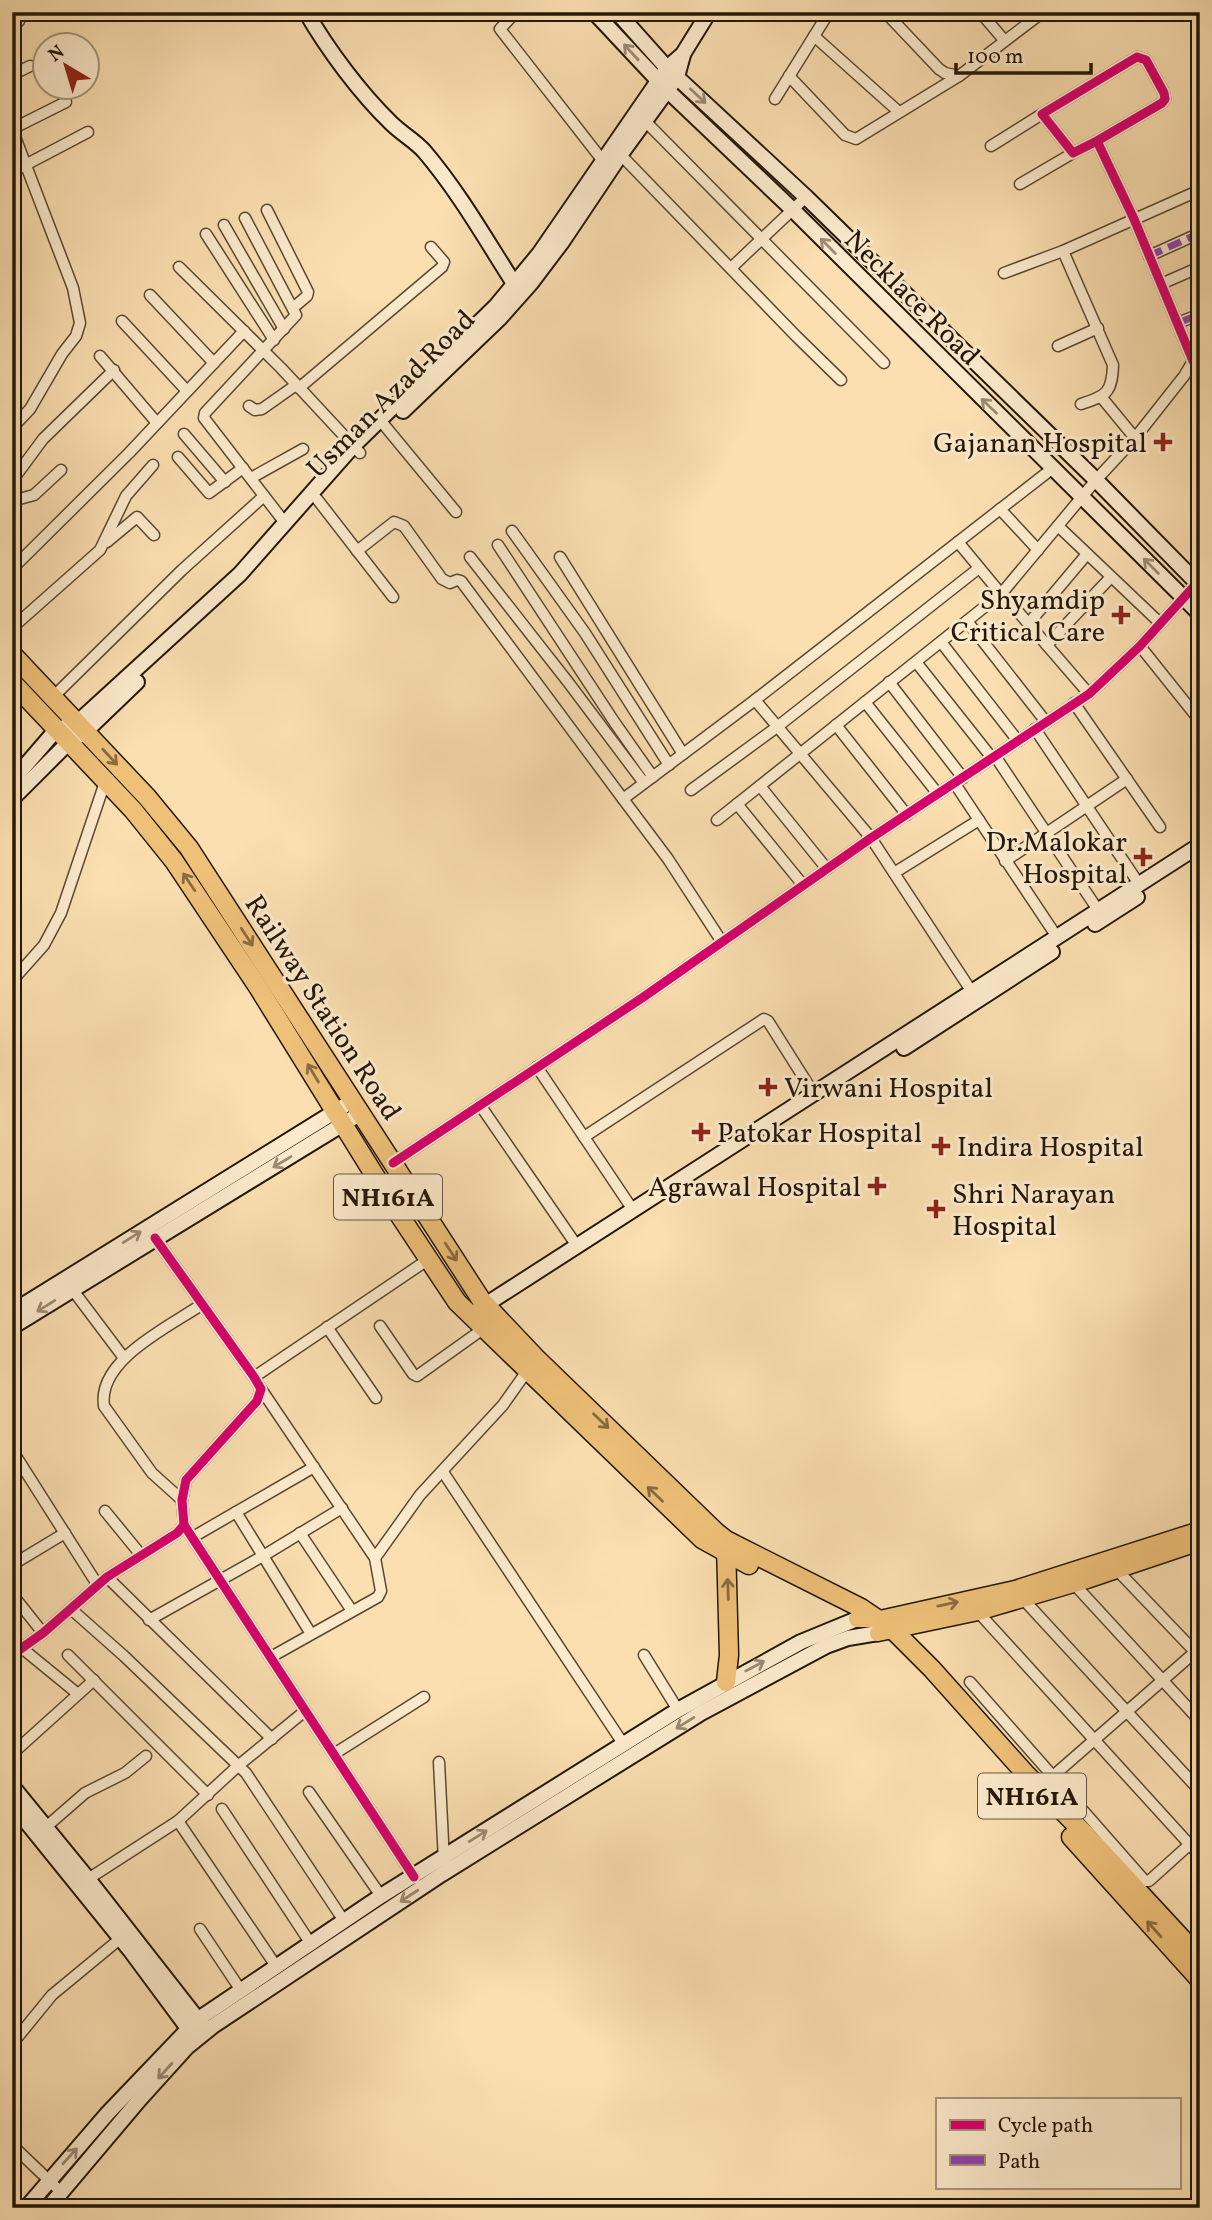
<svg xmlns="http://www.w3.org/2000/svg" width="1212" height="2220" font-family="Vollkorn,serif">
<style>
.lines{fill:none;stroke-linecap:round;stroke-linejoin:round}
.street-casing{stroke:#594933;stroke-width:13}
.secondary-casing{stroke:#231709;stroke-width:18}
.primary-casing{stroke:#231709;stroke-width:19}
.highway-casing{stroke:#231709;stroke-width:21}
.street{stroke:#fceacc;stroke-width:10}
.secondary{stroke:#fceacc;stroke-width:14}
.primary{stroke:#eec078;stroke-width:16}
.highway{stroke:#eec078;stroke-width:18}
.quiet{stroke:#8e44ad;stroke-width:7;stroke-dasharray:14 7;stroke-linecap:butt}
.cycleway-casing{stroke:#fceacc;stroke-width:13}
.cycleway{stroke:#d6006c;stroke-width:9}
.oneway{stroke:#9a8b74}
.oneway2{stroke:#886c40}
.poi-dot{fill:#8f2418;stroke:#fceacc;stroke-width:2.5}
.labels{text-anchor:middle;stroke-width:6;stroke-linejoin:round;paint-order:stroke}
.shield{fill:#fceacc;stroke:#645644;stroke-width:2}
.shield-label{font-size:26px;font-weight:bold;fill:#231709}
.street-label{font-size:28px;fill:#231709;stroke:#fceacc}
.poi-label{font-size:28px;fill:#231709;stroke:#fceacc;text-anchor:end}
</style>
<rect width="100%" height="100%" fill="#fbdfb1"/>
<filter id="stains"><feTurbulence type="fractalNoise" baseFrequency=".00286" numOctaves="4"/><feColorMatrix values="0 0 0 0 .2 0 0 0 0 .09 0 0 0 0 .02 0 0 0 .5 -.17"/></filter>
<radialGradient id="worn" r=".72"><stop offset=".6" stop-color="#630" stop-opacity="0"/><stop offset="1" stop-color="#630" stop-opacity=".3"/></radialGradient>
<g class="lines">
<g class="street-casing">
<g id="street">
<polyline points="516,12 500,29 603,161"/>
<polyline points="885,12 939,69 945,73 959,76 1043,12"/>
<polyline points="980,12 1004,40"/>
<polyline points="12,23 19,21"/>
<polyline points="814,36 899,112"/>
<polyline points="12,75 30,66"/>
<polyline points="789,76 845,135 856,139 959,76"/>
<polyline points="775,99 829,12"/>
<polyline points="645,121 884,363"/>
<polyline points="12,129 73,288 80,323 76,336 62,354 30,409 12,428"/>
<polyline points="12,129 66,102"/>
<polyline points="1097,141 1162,103 1165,99 1164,93 1146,60 1137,57 1042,114 1073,153 1097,141 1134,219 1193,361"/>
<polyline points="991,146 1042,114"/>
<polyline points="618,152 796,336 841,380"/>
<polyline points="12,172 88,132"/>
<polyline points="1020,184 1073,153"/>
<polyline points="267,210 308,292 307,296 294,307"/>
<polyline points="245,218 296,315 205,413 204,418 285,523"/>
<polyline points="224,225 284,329"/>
<polyline points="206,234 274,340"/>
<path d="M 1063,251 L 1113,365 C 1112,392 1107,396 1081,404"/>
<polyline points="1149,256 1200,233"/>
<polyline points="179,267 281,368 360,453"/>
<polyline points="731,268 806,197"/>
<polyline points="1004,273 1063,251 1200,190"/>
<polyline points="1161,284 1200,267"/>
<polyline points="150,295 214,363"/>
<polyline points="122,321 187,391"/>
<polyline points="1178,323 1200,314"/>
<polyline points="1058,346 1098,328"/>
<polyline points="100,356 157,423"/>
<polyline points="299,388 442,267 444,262 431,247"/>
<polyline points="1102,398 1135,438"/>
<polyline points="249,406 255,410 262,409 296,385"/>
<polyline points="380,420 456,512"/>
<polyline points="184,434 225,482"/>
<polyline points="178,457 209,493 243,468"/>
<polyline points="251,478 303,449"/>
<polyline points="12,481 43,439 114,370"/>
<polyline points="317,499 393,597"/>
<polyline points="12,501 34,495 61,470"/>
<polyline points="1000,509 1038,550"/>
<polyline points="1058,526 1160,623"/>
<polyline points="512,531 585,633 669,765"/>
<polyline points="107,542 137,517 154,535"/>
<polyline points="958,542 1001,594"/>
<polyline points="498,545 615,723 653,777"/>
<polyline points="357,551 394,522 404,526 442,579 450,583 457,580 461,581 623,799"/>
<polyline points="470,557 568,682 644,783"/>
<polyline points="560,557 683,754"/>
<polyline points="12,569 129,453 244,331"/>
<polyline points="1002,593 1089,694"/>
<polyline points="967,621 1046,722"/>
<polyline points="1029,623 1087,554"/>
<polyline points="12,628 100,550 126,496 153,465"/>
<polyline points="941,642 1018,741"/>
<polyline points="1047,645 1111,577"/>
<polyline points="1140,646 1200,721"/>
<polyline points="916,662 992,758"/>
<polyline points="889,682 963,778"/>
<polyline points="53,697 182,570 264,496"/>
<polyline points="865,702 938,794"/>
<polyline points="1074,703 1160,827"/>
<polyline points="836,725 907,815"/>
<polyline points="1035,729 1139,884"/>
<polyline points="995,756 1102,916"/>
<polyline points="955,784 1057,937"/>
<polyline points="760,786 827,869"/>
<polyline points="691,790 777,727 979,568"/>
<polyline points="737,804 803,885"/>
<polyline points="717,820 1002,593 1096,480 1135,438 1184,376 1193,361 1200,358"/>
<polyline points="1005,861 1127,779"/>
<polyline points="894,873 979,820"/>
<polyline points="722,942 668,859 623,799 755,700"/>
<polyline points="12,981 44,945 61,913 105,782"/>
<polyline points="972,992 871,838 755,700 1053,468"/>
<polyline points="537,1067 633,1210"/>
<polyline points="480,1105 577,1246"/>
<polyline points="584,1137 764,1019 768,1021 814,1094"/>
<polyline points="393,1163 642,998 871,838 1089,694 1140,646 1197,583"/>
<polyline points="69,1285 124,1358"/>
<polyline points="380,1326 413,1374 417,1376 483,1329"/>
<polyline points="327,1327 376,1398"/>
<polyline points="254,1377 429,1259"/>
<polyline points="261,1389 375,1558 381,1591 378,1597 271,1657"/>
<polyline points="12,1450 97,1584"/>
<polyline points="443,1472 624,1745"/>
<path d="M 182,1500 L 152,1473 L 104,1406 C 97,1360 170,1326 201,1305"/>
<polyline points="105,1511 141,1555"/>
<polyline points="236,1512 311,1634"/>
<polyline points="184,1525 414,1877"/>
<polyline points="300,1533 352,1611"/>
<polyline points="193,1537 314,1467"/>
<polyline points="375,1558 420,1495 503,1405 527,1371"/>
<polyline points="12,1565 65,1533"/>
<polyline points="1117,1570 1200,1657"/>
<polyline points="107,1577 272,1739"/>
<polyline points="1074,1584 1200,1721"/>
<polyline points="12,1594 43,1633"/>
<polyline points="1023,1599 1200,1791"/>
<polyline points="71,1609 124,1656 246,1773 344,1921"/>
<polyline points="978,1612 1200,1856"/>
<polyline points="149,1620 263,1556 342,1508"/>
<polyline points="23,1649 78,1694"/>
<polyline points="12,1655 43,1633 107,1577 177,1533 184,1525 182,1500 186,1480 257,1401 261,1389 254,1377 155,1238"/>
<polyline points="68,1655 208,1795"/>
<polyline points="644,1655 678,1710"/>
<polyline points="970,1682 1145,1881 1149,1881 1200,1835"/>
<polyline points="12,1754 94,1680"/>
<polyline points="334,1754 424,1697"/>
<polyline points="439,1762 444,1861"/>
<polyline points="1053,1776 1195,1652"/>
<polyline points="309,1792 381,1896"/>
<polyline points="222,1809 311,1944"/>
<polyline points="178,1821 276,1966"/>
<polyline points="46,1827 85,1793 125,1773 146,1756"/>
<polyline points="85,1881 178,1821 239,1765 305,1711"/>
<polyline points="200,1929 240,1989"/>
<polyline points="12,2044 52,1995 121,1938"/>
<polyline points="12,2145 61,2192"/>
</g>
</g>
<g class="secondary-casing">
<g id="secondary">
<path d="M 306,12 C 328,50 360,93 391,123 C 402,134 414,140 424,151 C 459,192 486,240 515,285"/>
<polyline points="594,12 667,90 793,210 1200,614"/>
<polyline points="617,12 667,68 806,197 1096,480 1200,586"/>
<polyline points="403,411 499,319 531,283 562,242 621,154 677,77 683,55"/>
<polyline points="12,781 56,730 77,723 240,574 353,446 496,306 539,254 667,68 683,54 709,12"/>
<polyline points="12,799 68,743 86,731 137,682"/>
<polyline points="1095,924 1137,897"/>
<polyline points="904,1048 1052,952"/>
<polyline points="479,1309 1200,845"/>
<polyline points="12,1312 344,1106"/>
<polyline points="12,1327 361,1113"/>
<polyline points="12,1786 88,1879 203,2026"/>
<polyline points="12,1804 130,1950 193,2035"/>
<polyline points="26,2208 107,2114 197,2020 381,1896 678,1710 801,1642 857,1619"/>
<polyline points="48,2208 140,2099 187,2047 213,2026 442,1874 701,1713 826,1646 848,1638 878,1633"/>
</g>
</g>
<g class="primary-casing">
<g id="primary">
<polyline points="857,1619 880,1619 1015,1589 1200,1530"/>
<polyline points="878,1633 978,1612 1087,1580 1200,1542"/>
</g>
</g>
<g class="highway-casing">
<g id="highway">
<polyline points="12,654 147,797 189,848 482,1301 536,1358 716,1532 726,1540 861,1608 892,1629 932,1669 1025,1773 1087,1836 1200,1958"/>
<polyline points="12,682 133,810 174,861 258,987 398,1213 457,1302 702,1539 749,1565"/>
<polyline points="726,1545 729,1655 726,1682"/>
<polyline points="1071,1837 1200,1980"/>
</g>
</g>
<use href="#street" class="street"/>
<use href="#secondary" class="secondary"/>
<use href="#primary" class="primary"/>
<use href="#highway" class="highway"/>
<g class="quiet">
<polyline points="1149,256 1200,233"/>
<polyline points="1178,323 1200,314"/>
</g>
<g class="cycleway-casing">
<g id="cycleway">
<polyline points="1097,141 1162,103 1165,99 1164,93 1146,60 1137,57 1042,114 1073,153 1097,141 1134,219 1193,361"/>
<polyline points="393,1163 642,998 871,838 1089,694 1140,646 1197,583"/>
<polyline points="184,1525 414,1877"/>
<polyline points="12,1655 43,1633 107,1577 177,1533 184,1525 182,1500 186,1480 257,1401 261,1389 254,1377 155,1238"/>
</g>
</g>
<use href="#cycleway" class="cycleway"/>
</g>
<defs><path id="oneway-shaft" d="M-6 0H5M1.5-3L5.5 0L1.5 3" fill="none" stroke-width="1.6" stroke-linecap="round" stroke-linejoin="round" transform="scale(1.75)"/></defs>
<g class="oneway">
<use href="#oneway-shaft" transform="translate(631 52) rotate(-133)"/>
<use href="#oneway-shaft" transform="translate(698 96) rotate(43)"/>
<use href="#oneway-shaft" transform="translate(828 246) rotate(-135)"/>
<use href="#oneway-shaft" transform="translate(989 406) rotate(-136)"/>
<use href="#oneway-shaft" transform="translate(1151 566) rotate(-135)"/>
<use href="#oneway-shaft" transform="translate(282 1162) rotate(149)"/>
<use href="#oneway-shaft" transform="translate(132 1237) rotate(-32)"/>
<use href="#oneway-shaft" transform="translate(46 1306) rotate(148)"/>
<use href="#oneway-shaft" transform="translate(755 1666) rotate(-28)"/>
<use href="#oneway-shaft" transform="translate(685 1723) rotate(148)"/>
<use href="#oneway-shaft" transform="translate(478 1836) rotate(-32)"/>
<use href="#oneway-shaft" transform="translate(409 1896) rotate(147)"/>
<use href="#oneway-shaft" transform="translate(165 2071) rotate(132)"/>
<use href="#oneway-shaft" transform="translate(70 2156) rotate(-48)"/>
</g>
<g class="oneway2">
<use href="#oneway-shaft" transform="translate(110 757) rotate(47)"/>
<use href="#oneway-shaft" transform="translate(189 882) rotate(-124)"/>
<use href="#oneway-shaft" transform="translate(247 937) rotate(57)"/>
<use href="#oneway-shaft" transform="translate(313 1073) rotate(-121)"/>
<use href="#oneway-shaft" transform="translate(451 1252) rotate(57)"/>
<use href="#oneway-shaft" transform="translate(601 1421) rotate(44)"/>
<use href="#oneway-shaft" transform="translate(655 1494) rotate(-136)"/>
<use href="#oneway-shaft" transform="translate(728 1589) rotate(-92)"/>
<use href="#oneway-shaft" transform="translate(948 1604) rotate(-12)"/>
<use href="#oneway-shaft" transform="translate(1154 1929) rotate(-132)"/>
</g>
<g class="poi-dot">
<path d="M1159.5 431.5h7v7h7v7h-7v7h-7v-7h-7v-7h7z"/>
<path d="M1117.5 604.5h7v7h7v7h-7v7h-7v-7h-7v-7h7z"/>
<path d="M1139.5 846.5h7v7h7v7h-7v7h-7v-7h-7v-7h7z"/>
<path d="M764.5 1076.5h7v7h7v7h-7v7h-7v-7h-7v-7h7z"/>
<path d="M697.5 1121.5h7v7h7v7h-7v7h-7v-7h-7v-7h7z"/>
<path d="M937.5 1135.5h7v7h7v7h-7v7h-7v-7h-7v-7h7z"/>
<path d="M873.5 1175.5h7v7h7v7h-7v7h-7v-7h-7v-7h7z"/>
<path d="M932.5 1198.5h7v7h7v7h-7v7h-7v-7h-7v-7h7z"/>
</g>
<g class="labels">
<g class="shield">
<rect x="334" y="1174.5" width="108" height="45" rx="5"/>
<rect x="978" y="1773.5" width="108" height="45" rx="5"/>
</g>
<g class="shield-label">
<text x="388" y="1206">NH161A</text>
<text x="1032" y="1805">NH161A</text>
</g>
<g class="street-label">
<text transform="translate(913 297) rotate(45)" y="10">Necklace Road</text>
<text transform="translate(390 393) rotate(-45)" y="10">Usman Azad Road</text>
<text transform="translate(324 1007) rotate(57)" y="10">Railway Station Road</text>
</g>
<g class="poi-label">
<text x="1147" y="452">Gajanan Hospital</text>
<text x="1105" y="609">Shyamdip<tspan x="1105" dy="32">Critical Care</tspan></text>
<text x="1127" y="851">Dr.Malokar<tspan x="1127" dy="32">Hospital</tspan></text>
<text x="784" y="1097" text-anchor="start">Virwani Hospital</text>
<text x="717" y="1142" text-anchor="start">Patokar Hospital</text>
<text x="957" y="1156" text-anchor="start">Indira Hospital</text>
<text x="861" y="1196">Agrawal Hospital</text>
<text x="952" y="1203" text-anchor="start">Shri Narayan<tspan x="952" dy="32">Hospital</tspan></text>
</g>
</g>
<rect width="1212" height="2220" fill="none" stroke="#fbdfb1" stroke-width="42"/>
<rect x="14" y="14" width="1184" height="2192" fill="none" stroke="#231709" stroke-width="3.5"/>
<rect x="21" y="21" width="1170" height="2178" fill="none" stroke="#231709" stroke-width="2"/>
<rect x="936" y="2098" width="245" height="91" fill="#fceacc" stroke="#a5967e" stroke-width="2"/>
<rect x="950" y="2120" width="35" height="10" fill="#d6006c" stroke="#a5967e" stroke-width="2"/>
<text x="998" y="2132" font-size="21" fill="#231709">Cycle path</text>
<rect x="950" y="2155" width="35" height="10" fill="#8e44ad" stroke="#a5967e" stroke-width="2"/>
<text x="998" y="2168" font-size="21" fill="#231709">Path</text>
<g transform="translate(66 66) rotate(322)"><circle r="33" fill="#fceacc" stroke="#a5967e" stroke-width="2"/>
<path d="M0-5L12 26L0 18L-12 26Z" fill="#8f2418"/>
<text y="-10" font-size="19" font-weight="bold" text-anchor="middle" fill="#231709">N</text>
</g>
<path d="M956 63v10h135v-10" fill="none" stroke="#231709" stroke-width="3.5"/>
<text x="967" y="63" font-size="21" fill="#231709" stroke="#fceacc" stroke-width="5" paint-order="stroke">100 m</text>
<rect width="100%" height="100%" filter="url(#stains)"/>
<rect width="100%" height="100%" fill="url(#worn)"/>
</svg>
